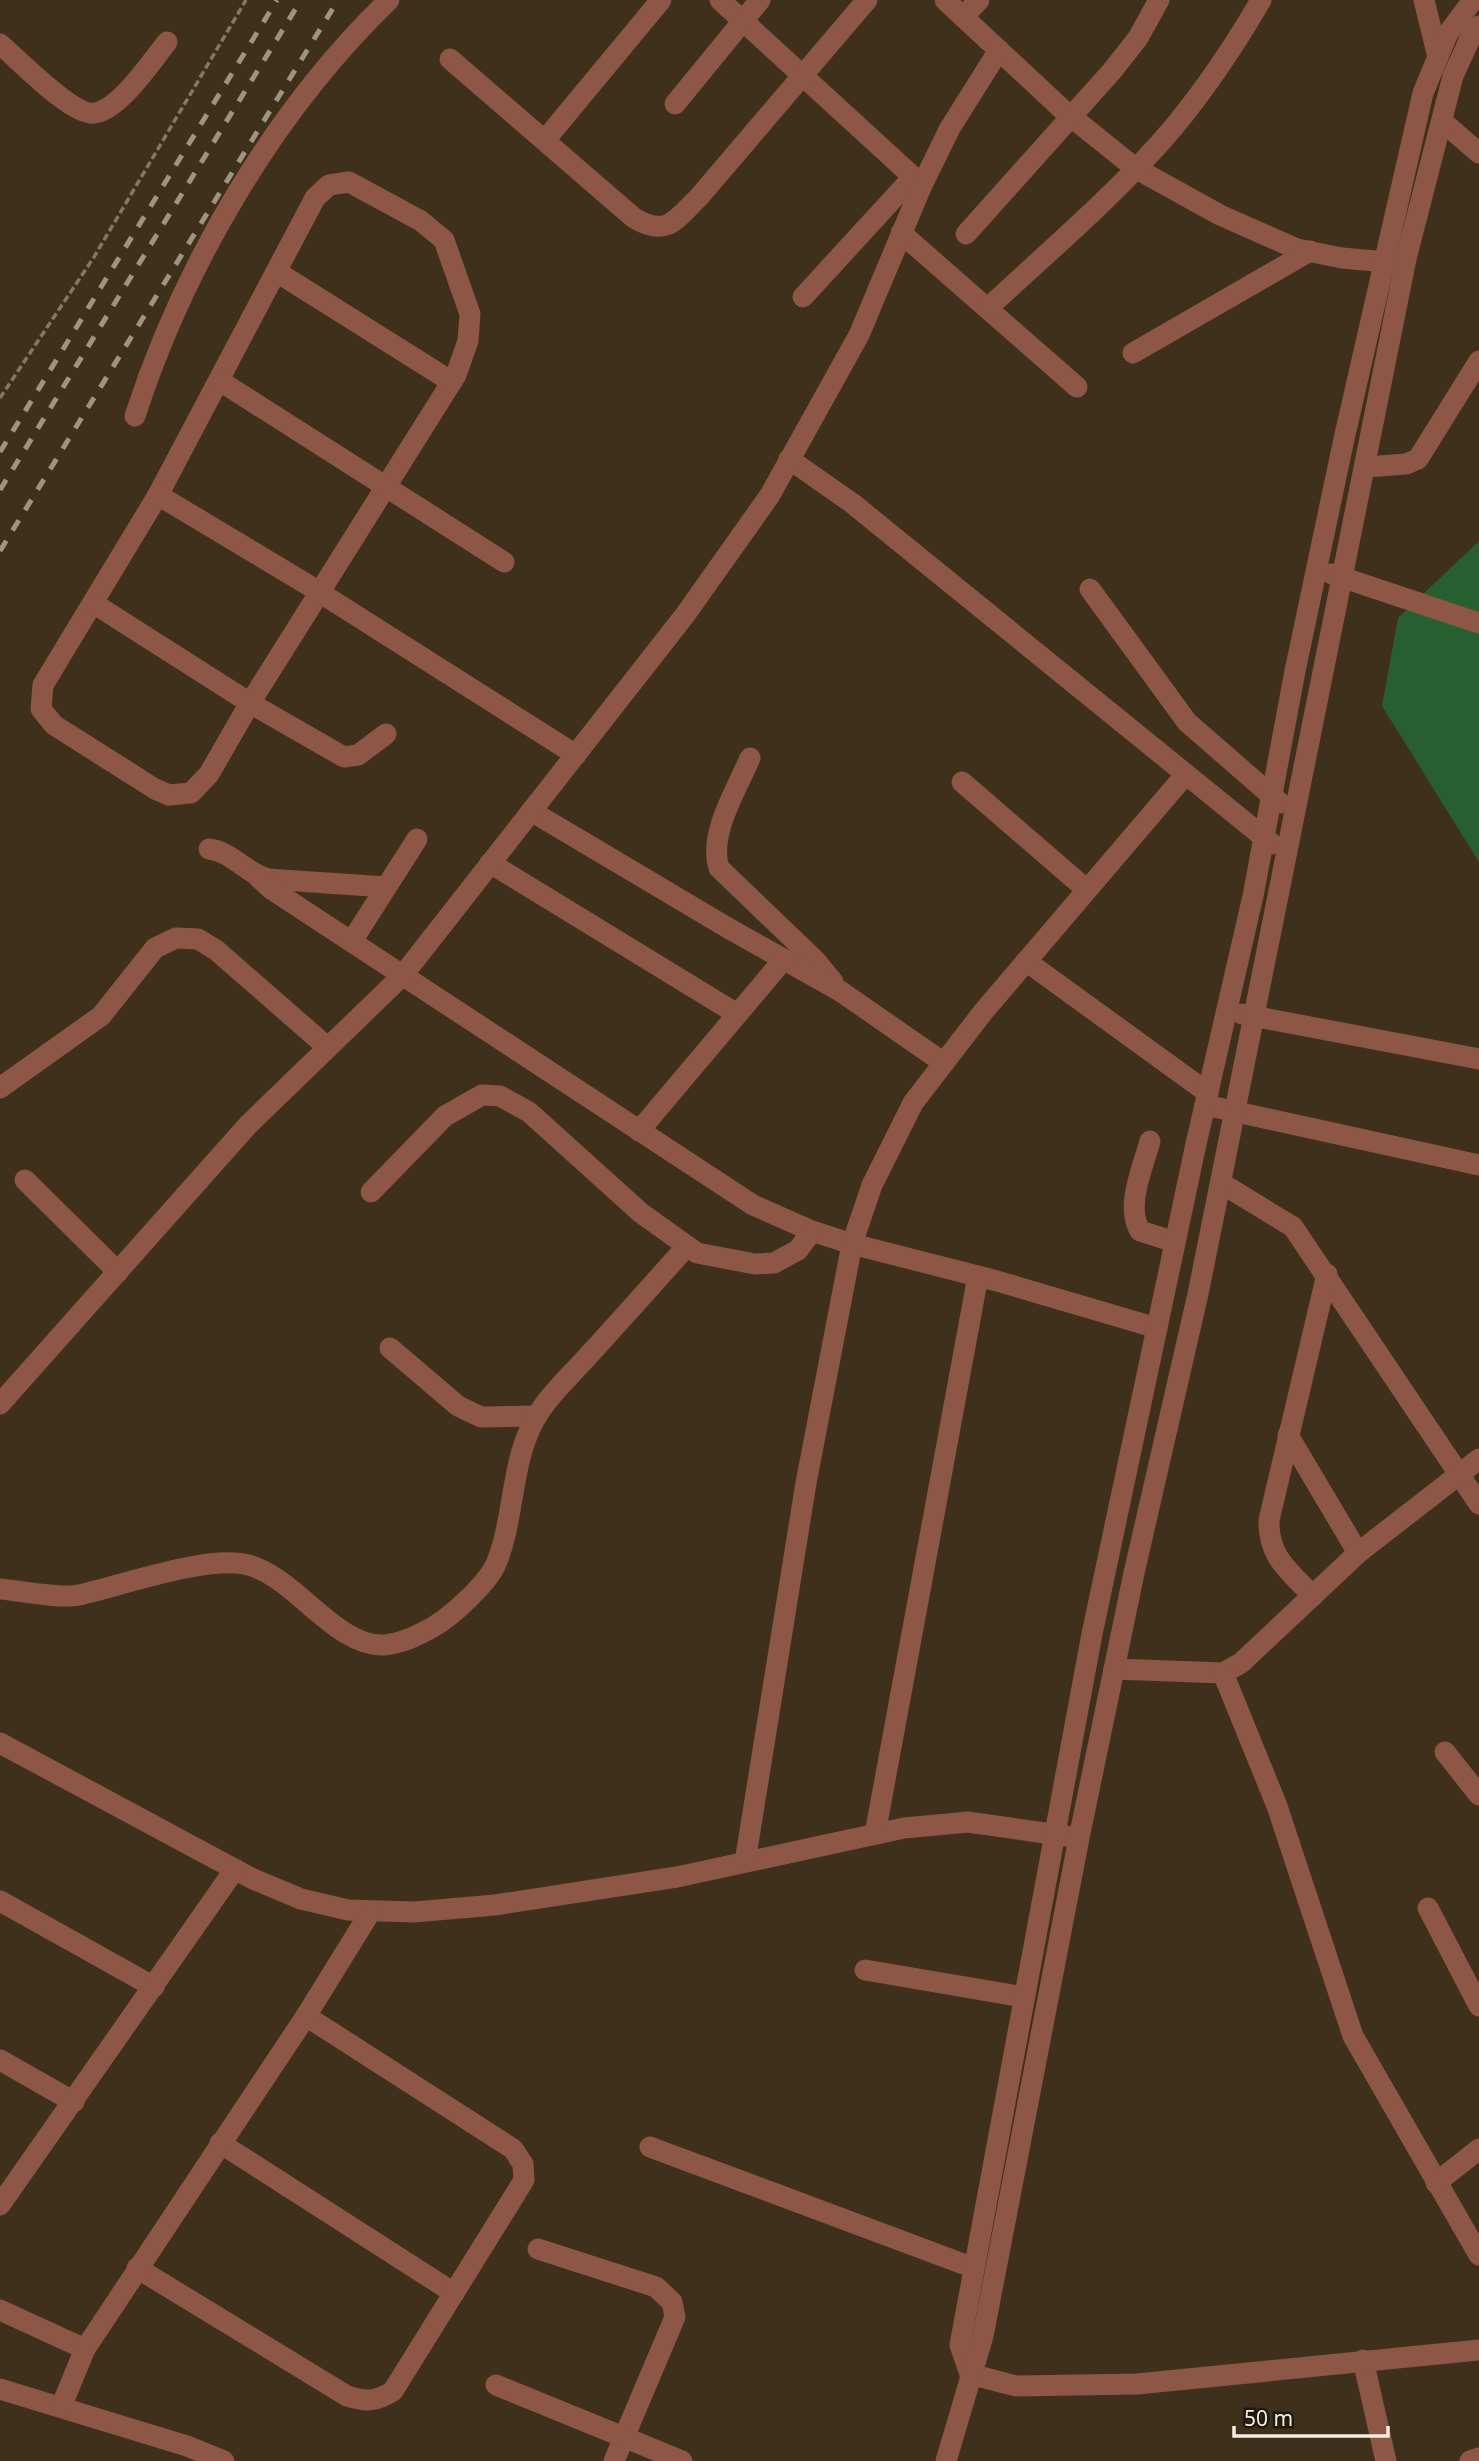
<svg xmlns="http://www.w3.org/2000/svg" width="1479" height="2461" font-family="'Noto Sans',sans-serif">
<style>
.pitch{fill:#275f31}
.lines{fill:none;stroke-linecap:round;stroke-linejoin:round}
.path{stroke:#847865;stroke-width:3.5;stroke-dasharray:7 3.5;stroke-linecap:butt}
.minor{stroke:#8d5646;stroke-width:21}
.rail{stroke:#9f9483;stroke-width:5;stroke-dasharray:12 12;stroke-linecap:butt}
</style>
<rect width="100%" height="100%" fill="#3e301a"/>
<polygon class="pitch" points="1479,541 1479,862 1382,706 1398,618"/>
<g class="lines">
<polyline class="path" points="0,398 94,257 246,0"/>
<g class="minor">
<polyline points="720,0 922,185"/>
<polyline points="945,0 1064,111 1135,168 1220,215 1297,249 1342,258 1397,263"/>
<polyline points="1424,0 1438,57"/>
<polyline points="963,17 979,0"/>
<path d="M 0,44 C 18,59 73,117 95,113 C 120,109 151,62 167,42"/>
<path d="M 450,59 L 634,218 C 667,238 676,219 699,197 L 867,0"/>
<polyline points="675,104 760,0"/>
<polyline points="1443,122 1479,153"/>
<polyline points="545,140 661,0"/>
<polygon points="349,182 421,221 444,240 470,314 468,341 456,375 250,703 209,774 191,793 169,795 155,789 54,725 41,709 43,685 158,495 315,198 329,185"/>
<polyline points="901,233 1077,387"/>
<polyline points="966,234 1112,71 1138,38 1159,0"/>
<polyline points="277,272 452,382"/>
<polyline points="803,297 913,177"/>
<path d="M 988,308 C 1050,250 1118,193 1173,128 C 1206,88 1235,45 1261,0"/>
<polyline points="1133,353 1310,251"/>
<polyline points="220,381 504,562"/>
<path d="M 135,416 C 184,265 274,111 389,0"/>
<polyline points="789,459 852,503 1272,844"/>
<polyline points="1366,467 1406,464 1418,459 1479,361"/>
<polyline points="158,495 308,585 576,755"/>
<polyline points="1332,574 1479,623"/>
<polyline points="1090,589 1187,722 1280,803"/>
<polyline points="93,603 250,703 344,757 358,755 386,734"/>
<path d="M 750,758 C 737,789 708,834 719,868 L 815,960 L 833,982"/>
<polyline points="962,782 1087,890"/>
<polyline points="531,811 728,928 840,991 944,1063"/>
<path d="M 209,849 C 233,852 245,873 268,879 L 386,887"/>
<polyline points="490,863 737,1014"/>
<polyline points="258,877 271,889 753,1205 812,1231 852,1244 997,1281 1157,1328"/>
<polyline points="352,941 417,839"/>
<polyline points="1026,961 1208,1093"/>
<polyline points="1242,1014 1479,1059"/>
<polyline points="0,1088 101,1016 155,948 176,938 198,939 216,950 326,1046"/>
<polyline points="1205,1105 1479,1165"/>
<polyline points="639,1131 784,959"/>
<path d="M 1150,1141 C 1143,1168 1125,1205 1140,1231 L 1175,1242"/>
<polyline points="25,1180 118,1272"/>
<polyline points="1221,1183 1293,1227 1479,1504"/>
<polyline points="371,1192 445,1116 482,1095 500,1096 529,1112 641,1213 697,1253 755,1264 774,1263 798,1250 812,1231"/>
<polyline points="390,1348 458,1406 481,1417 537,1416"/>
<polyline points="0,1404 248,1125 403,975 685,615 770,495 859,335 922,185 950,128 999,50"/>
<polyline points="1288,1435 1358,1553"/>
<path d="M 0,1589 C 20,1591 62,1599 79,1595 C 119,1586 205,1556 244,1564 C 293,1573 334,1647 384,1645 C 402,1644 418,1635 433,1627 C 452,1616 487,1584 496,1564 C 517,1513 509,1454 542,1408 C 555,1389 573,1373 588,1356 C 621,1320 654,1283 687,1246"/>
<path d="M 1313,1596 C 1289,1571 1268,1557 1269,1520 L 1327,1274"/>
<polyline points="1114,1669 1223,1673 1241,1663 1358,1553 1479,1459"/>
<polyline points="1223,1673 1277,1806 1353,2036 1479,2255"/>
<polyline points="0,1743 253,1879 301,1899 348,1910 414,1912 495,1905 677,1877 904,1828 968,1822 1066,1836"/>
<polyline points="1445,1752 1479,1795"/>
<polyline points="875,1834 978,1276"/>
<polyline points="745,1862 806,1483 852,1244 872,1185 913,1103 983,1012 1186,774"/>
<polyline points="0,1901 154,1987"/>
<polyline points="1428,1908 1479,2006"/>
<polyline points="865,1970 1024,1997"/>
<polyline points="0,2060 74,2102"/>
<polyline points="220,2143 454,2293"/>
<polyline points="650,2147 974,2268"/>
<polyline points="1436,2183 1479,2149"/>
<polyline points="0,2205 235,1869"/>
<polyline points="538,2249 656,2287 672,2302 675,2317 614,2461"/>
<path d="M 137,2268 L 347,2396 C 366,2402 376,2402 393,2391 L 524,2180 L 523,2164 L 513,2149 L 306,2016"/>
<polyline points="0,2310 85,2349"/>
<polyline points="1363,2360 1386,2461"/>
<polyline points="970,2374 960,2345 1092,1634 1196,1144 1253,896 1295,671 1344,439 1423,93 1447,35 1473,0"/>
<polyline points="970,2374 1016,2386 1137,2384 1479,2350"/>
<polyline points="496,2385 682,2461"/>
<polyline points="0,2389 187,2446 224,2461"/>
<polyline points="61,2407 85,2349 306,2016 371,1911"/>
<polyline points="946,2461 983,2336 1079,1838 1134,1573 1198,1294 1406,259 1453,76 1473,32 1479,26"/>
<polyline points="1470,2461 1479,2458"/>
</g>
<g class="rail">
<polyline points="0,452 277,0"/>
<polyline points="0,490 301,0"/>
<polyline points="0,551 338,0"/>
</g>
</g>
<path d="M1234 2426v10h154v-10" fill="none" stroke="#f6ede0" stroke-width="3.5"/>
<text x="1244" y="2426" font-size="21" fill="#f6ede0" stroke="#1f1910" stroke-width="5" paint-order="stroke">50 m</text>
</svg>
